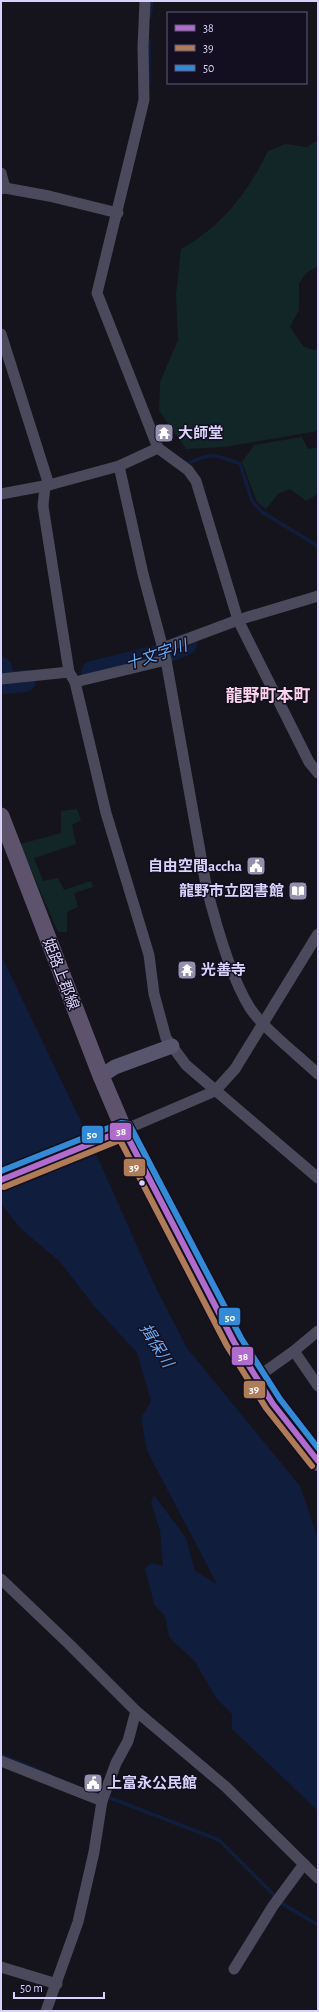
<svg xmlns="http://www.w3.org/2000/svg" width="319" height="2012" font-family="'Alegreya Sans','Noto Sans JP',sans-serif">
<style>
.green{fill:#122628}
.water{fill:#101d3c}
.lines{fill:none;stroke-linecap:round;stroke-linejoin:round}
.stream{stroke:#101d3c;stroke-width:3.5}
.river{stroke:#101d3c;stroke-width:22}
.street{stroke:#4b495c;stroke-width:11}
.secondary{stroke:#58556e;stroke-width:15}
.primary{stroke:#5e536d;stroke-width:17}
.highway{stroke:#5b495b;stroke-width:20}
.bus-1-casing{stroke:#130f20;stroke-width:9}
.bus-2-casing{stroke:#130f20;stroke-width:9}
.bus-3-casing{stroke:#130f20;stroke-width:9}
.bus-1{stroke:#b06ccc;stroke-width:6}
.bus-2{stroke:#b07c57;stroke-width:6}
.bus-3{stroke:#338bd7;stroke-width:6}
.bus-dot{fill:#d9d2fb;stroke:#130f20;stroke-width:1.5}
.labels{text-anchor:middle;stroke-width:3;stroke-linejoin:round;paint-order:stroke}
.poi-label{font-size:15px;font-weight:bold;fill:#d9d2fb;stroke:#130f20;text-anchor:start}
.street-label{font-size:15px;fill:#d9d2fb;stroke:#130f20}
.water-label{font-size:16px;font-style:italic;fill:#68aaf3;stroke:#130f20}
.quarter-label{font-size:17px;font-weight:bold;fill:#fcd3ea;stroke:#130f20}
.line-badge{stroke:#130f20;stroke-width:1.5}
.badge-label{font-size:11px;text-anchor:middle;font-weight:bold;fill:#fff}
</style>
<rect width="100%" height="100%" fill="#15131c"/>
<g class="green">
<path d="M 318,140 L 318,266 L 306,273 L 299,284 L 299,310 L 290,327 L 304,347 L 314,350 L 318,349 L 318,431 L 224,447 L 186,449 L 159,411 L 160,382 L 178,340 L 176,294 L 181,249 C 222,226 247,194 268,151 L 285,144 L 307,147 Z"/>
<polygon points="302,437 308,449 318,447 318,494 306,501 290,489 278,494 266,509 257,502 242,462 254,445"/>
<polygon points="77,809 81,820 72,825 76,844 34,858 43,881 58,878 64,890 91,881 93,887 74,893 78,907 67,912 67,932 58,932 20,844 61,833 61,811"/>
</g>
<polygon class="water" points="1,955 88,1136 155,1286 187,1348 300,1486 318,1538 318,1811 232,1729 232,1714 216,1698 195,1662 169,1637 165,1617 154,1604 145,1569 151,1563 163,1566 160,1531 151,1502 154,1495 186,1538 195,1571 217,1584 147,1451 141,1418 151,1401 137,1353 94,1306 60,1262 20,1228 1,1204"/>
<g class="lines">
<g class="stream">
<polyline points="150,16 152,1"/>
<polyline points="149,40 149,84"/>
<path d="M 184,462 L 187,464 C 211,452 215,454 240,464 L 252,501 L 262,512 L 318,546"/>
<polyline points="1,1755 50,1775"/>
<polyline points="87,1789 219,1840 283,1904 318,1925"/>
</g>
<g class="river">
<polyline points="1,668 5,683 25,681"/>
<polyline points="92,672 160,655 186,644"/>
</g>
<g class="street">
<polyline points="145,1 143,47 144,100 97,293 158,448 188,470 196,481 238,620 309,762 318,773"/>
<polyline points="1,173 5,188"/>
<polyline points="1,189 5,188 49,196 118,213"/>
<polyline points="1,334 49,485"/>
<path d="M 119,466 L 143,574 L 166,660 L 206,885 C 215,921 231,978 250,1008 C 263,1028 299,1056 318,1074"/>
<polyline points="45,486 43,506 69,672 75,682 106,813 149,955 154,994 166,1038 186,1065 318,1178"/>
<polyline points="1,494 49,485 119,466 158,448"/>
<polyline points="163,648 238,620 318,596"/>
<polyline points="1,679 69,672"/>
<polyline points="75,682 166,660"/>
<polyline points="124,1130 215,1091 235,1069 318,934"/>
<polyline points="294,1351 318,1386"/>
<polyline points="256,1378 294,1351 318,1331"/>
<polyline points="1,1579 69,1644 136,1711 226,1787 318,1878"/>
<polyline points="1,1761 102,1801"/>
<polyline points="1,1967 57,1984"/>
<polyline points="234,1969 273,1906 304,1864"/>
<polyline points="46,2011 78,1922 94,1852 102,1801 116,1763 128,1741 136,1711"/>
</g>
<polyline class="secondary" points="101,1076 115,1067 172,1046"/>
<polyline class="primary" points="1,816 101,1076 124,1130"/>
<polyline class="highway" points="1,1180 124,1130 234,1342 273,1404 318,1461"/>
<g class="bus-1-casing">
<polyline id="bus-1" points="1,1180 124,1130 234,1342 273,1404 318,1461"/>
</g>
<g class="bus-2-casing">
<polyline id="bus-2" points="4,1187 120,1140 227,1346 266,1408 312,1466"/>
</g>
<g class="bus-3-casing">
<polyline id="bus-3" points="1,1171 121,1123 129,1124 241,1338 280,1399 318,1448"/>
</g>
<use href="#bus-1" class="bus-1"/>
<use href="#bus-2" class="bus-2"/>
<use href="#bus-3" class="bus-3"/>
</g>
<defs>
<g id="temple-square" transform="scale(1)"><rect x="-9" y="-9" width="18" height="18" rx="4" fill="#948fad" stroke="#130f20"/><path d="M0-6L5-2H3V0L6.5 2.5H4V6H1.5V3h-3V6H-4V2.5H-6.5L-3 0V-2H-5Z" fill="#fff"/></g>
<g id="civic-square" transform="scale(1)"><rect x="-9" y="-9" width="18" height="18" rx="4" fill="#948fad" stroke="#130f20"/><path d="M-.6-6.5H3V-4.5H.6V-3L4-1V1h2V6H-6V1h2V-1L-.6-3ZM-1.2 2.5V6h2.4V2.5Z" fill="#fff"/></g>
<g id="library-square" transform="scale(1)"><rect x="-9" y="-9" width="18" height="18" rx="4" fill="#948fad" stroke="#130f20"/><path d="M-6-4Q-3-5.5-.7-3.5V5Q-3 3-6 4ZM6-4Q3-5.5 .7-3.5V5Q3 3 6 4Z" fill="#fff"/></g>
</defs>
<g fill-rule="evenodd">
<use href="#temple-square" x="164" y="433"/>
<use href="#civic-square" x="256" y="866"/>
<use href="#library-square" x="298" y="891"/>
<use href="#temple-square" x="187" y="970"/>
<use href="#civic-square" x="93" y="1783"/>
</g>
<circle class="bus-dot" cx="142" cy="1183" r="3.5"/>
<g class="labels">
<g class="poi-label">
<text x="178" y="438">大師堂</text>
<text x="242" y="871" text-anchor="end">自由空間accha</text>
<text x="284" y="896" text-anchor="end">龍野市立図書館</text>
<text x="201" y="975">光善寺</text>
<text x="107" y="1788">上富永公民館</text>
</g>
<g class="street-label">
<text transform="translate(61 974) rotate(69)" y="5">姫路上郡線</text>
</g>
<g class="water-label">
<text transform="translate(156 654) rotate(-18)" y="6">十文字川</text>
<text transform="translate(157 1345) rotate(58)" y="6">揖保川</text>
</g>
<g class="quarter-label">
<text x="268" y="701">龍野町本町</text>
</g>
</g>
<g class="line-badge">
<rect x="109" y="1122" width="23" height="19" rx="4" fill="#b06ccc"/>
<rect x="81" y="1125" width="23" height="19" rx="4" fill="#338bd7"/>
<rect x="123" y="1158" width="23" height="19" rx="4" fill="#b07c57"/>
<rect x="218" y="1307" width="23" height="19" rx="4" fill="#338bd7"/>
<rect x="231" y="1346" width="23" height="20" rx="4" fill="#b06ccc"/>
<rect x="243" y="1380" width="23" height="19" rx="4" fill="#b07c57"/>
</g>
<g class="badge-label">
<text x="121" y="1135">38</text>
<text x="92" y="1138">50</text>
<text x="134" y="1171">39</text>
<text x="230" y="1321">50</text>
<text x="243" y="1360">38</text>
<text x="254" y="1393">39</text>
</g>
<rect width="319" height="2012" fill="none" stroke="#d9d2fb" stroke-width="4"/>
<rect x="167" y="12" width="140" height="72" fill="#130f20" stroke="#625d78"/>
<rect x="175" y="25" width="20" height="6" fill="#b06ccc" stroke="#625d78"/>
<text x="203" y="32" font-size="12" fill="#d9d2fb">38</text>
<rect x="175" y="45" width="20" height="6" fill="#b07c57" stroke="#625d78"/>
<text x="203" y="52" font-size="12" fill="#d9d2fb">39</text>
<rect x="175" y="65" width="20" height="6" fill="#338bd7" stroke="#625d78"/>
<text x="203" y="72" font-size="12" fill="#d9d2fb">50</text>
<path d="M14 1992v6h90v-6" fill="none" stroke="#d9d2fb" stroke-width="2"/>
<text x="20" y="1992" font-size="12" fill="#d9d2fb" stroke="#130f20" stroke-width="3" paint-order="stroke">50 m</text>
</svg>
